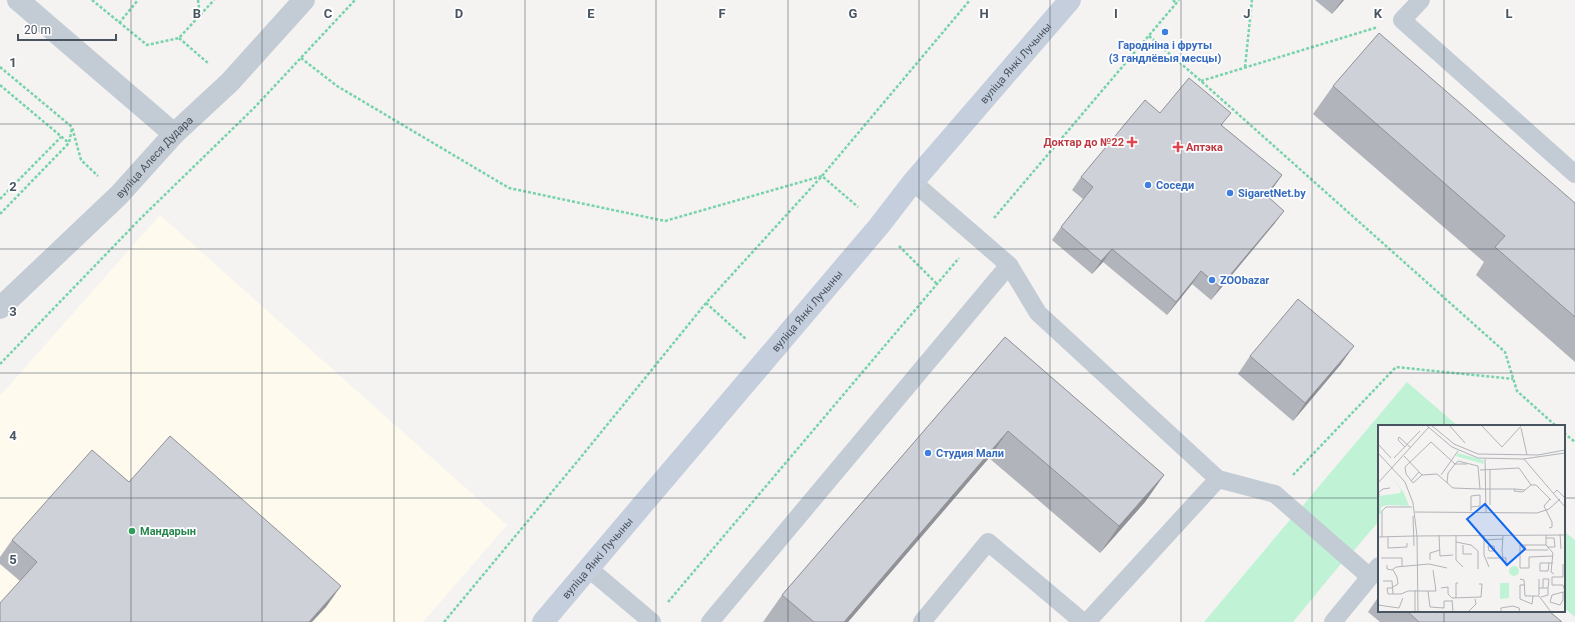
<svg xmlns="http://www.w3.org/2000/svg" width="1575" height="622" font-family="Roboto,sans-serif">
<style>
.commercial{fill:#fefaee}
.green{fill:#c0f3d6}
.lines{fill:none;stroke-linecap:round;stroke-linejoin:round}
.path{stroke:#76d3aa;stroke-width:2.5;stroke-dasharray:3 2;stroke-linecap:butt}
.service{stroke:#c3ccd4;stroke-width:18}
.minor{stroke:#c3ccd4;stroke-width:22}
.secondary{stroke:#c5cedc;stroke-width:22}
.wall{fill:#b1b4ba}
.shaded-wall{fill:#909297}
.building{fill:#ced1d8;stroke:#909297}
.grid{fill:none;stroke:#495461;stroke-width:1;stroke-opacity:0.55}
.shop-dot{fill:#3f7fe0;stroke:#fff;stroke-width:1.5}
.health-dot{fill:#e0444e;stroke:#fff;stroke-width:1.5}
.leisure-dot{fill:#2e9e5b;stroke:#fff;stroke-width:1.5}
.labels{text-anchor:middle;stroke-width:3.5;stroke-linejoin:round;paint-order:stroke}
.shop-label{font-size:11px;font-weight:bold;fill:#366cbe;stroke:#fff;text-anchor:start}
.street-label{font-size:11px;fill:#495461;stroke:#fff}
.health-label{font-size:11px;font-weight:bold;fill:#be3a42;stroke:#fff;text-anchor:end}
.leisure-label{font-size:11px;font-weight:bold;fill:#27864d;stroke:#fff;text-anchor:start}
.inset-road{fill:none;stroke:#b0b3b8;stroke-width:1}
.view{fill:#1067f1;fill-opacity:0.15;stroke:#1067f1;stroke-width:2}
.inset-edge{fill:none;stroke:#495461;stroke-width:2}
.grid-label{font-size:13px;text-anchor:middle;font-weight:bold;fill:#495461;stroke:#fff;stroke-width:3.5;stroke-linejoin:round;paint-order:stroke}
</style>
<rect width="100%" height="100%" fill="#f5f3f2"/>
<polygon class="commercial" points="160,215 507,525 423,622 0,622 0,396"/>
<g class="green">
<polygon points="1407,382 1458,426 1379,426 1379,521 1351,554 1299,510"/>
<polygon points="1294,515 1345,559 1293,622 1204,622"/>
<polygon points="1564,531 1575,540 1575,617 1564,608"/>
</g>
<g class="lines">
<g class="path">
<polyline points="92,0 147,45 179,38 214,0"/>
<polyline points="198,0 200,15"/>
<polyline points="1173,0 1176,3"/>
<polyline points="119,23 138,0"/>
<polyline points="1149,36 1201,81 1505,352 1517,391 1556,426"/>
<polyline points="179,38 209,64"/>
<polyline points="301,58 337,86 509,188 665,221 822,176 858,207"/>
<polyline points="0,67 72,127 81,160 98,176"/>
<polyline points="1245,67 1252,0"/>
<polyline points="1201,81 1378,27"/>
<polyline points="0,85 69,143"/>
<polyline points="0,199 61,137"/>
<polyline points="0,214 69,143 72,128"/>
<polyline points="994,218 1179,0"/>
<polyline points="899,246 937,284"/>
<polyline points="706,303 746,339"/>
<polyline points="0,364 141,218 254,108 355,0"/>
<polyline points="1564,433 1575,442"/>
<polyline points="1293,475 1396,367 1513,379"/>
<polyline points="668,602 959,258"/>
<polyline points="444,622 581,457 706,303 822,176 970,0"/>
</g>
<g class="service">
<polyline points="1421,0 1402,20 1575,174"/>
<polyline points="913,182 1009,265 1038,313 1218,479 1275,494 1370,577 1379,566"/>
<polyline points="588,568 652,622"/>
<polyline points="710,622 1009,265"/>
<polyline points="922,622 988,542 1083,622"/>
<polyline points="1087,622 1218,479"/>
<polyline points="1333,622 1370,577"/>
</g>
<g class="minor">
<polyline points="18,0 174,134"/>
<path id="s1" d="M 0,308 L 119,195 L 174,134 L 230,82 L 304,0"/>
</g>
<path class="secondary" id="s2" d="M 543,622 L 879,226 L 913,182 L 1070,0"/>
</g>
<g class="wall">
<polygon points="1315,0 1344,0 1332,14"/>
<polygon points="1333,86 1575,203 1575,362 1476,275 1484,262 1313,114"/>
<polygon points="1160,113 1222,126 1282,175 1267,196 1275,223 1211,300 1192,284 1167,315 1103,262 1092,274 1052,240 1061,227 1083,199 1072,190 1081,177"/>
<polygon points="1005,337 1164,475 1145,502 1100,553 989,458 848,622 763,622 782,595"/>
<polygon points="1250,356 1341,364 1293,421 1238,374"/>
<polygon points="129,482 326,607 20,581 0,564 0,557 12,540"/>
<polygon points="1379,596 1379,611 1549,611 1562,622 1380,622 1368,612"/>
</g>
<g class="shaded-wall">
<polygon points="1342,0 1344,0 1332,14"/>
<polygon points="1282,175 1273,188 1257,208 1266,195"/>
<polygon points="1284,211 1275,223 1211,300 1220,287"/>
<polygon points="1112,249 1103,262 1092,274 1101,261"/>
<polygon points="1201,271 1192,284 1167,315 1176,302"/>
<polygon points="1354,346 1341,364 1293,421 1305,403"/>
<polygon points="1008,431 989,458 848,622 844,622"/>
<polygon points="1164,475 1145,502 1100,553 1119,526"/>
<polygon points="341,586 326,607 312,622 309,622"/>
</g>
<g class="building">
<polygon points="1379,33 1575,203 1575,317 1495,247 1505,236 1333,86"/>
<polygon points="1189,78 1231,113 1221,125 1282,175 1266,195 1284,211 1220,287 1201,271 1176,302 1112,249 1101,261 1061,227 1093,187 1081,177 1145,100 1160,113"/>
<polygon points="1298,299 1354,346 1305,403 1250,356"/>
<polygon points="1005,337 1164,475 1119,526 1008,431 844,622 814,622 782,595"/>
<polygon points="170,436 341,586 309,622 0,622 0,603 37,562 12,540 92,450 129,482"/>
<polygon points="1407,611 1549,611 1562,622 1419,622"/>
</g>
<path class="grid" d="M 131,0 L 131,622M 262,0 L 262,622M 394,0 L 394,622M 525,0 L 525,622M 656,0 L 656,622M 788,0 L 788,622M 919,0 L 919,622M 1050,0 L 1050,622M 1181,0 L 1181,622M 1312,0 L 1312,622M 1444,0 L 1444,426M 0,124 L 1575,124M 0,249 L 1575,249M 0,373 L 1575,373M 0,498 L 1379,498M 1564,498 L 1575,498M 1444,611 L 1444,622"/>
<g class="shop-dot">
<circle cx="1165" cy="32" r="4"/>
<circle cx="1148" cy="185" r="4"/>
<circle cx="1230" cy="193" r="4"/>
<circle cx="1212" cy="280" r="4"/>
<circle cx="928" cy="453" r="4"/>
</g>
<g class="health-dot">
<path d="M1130 136h4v4h4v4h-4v4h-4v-4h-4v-4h4z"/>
<path d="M1176 141h4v4h4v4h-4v4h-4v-4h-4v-4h4z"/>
</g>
<circle class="leisure-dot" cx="132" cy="531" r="4"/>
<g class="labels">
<g class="shop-label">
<text x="1165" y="49" text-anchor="middle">Гародніна і фруты<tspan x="1165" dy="13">(3 гандлёвыя месцы)</tspan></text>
<text x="1156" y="189">Соседи</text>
<text x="1238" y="197">SigaretNet.by</text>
<text x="1220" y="284">ZOObazar</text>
<text x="936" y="457">Студия Мали</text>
</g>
<g class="street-label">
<text dy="4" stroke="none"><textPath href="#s2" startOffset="732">вуліца Янкі Лучыны</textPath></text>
<text dy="4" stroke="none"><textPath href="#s1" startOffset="216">вуліца Алеся Дудара</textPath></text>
<text dy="4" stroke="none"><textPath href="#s2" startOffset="408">вуліца Янкі Лучыны</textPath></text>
<text dy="4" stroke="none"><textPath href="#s2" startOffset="84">вуліца Янкі Лучыны</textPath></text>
</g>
<g class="health-label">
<text x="1124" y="146">Доктар до №22</text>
<text x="1186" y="151" text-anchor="start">Аптэка</text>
</g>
<g class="leisure-label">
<text x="140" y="535">Мандарын</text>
</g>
</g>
<g transform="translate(1378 425)">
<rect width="187" height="187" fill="#f5f3f2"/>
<path d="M 80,28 L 105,35 L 106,39 L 84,33 L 78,31 ZM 13,50 L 26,68 L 31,81 L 9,80 L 3,82 L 3,89 L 0,89 L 0,71 L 22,68 L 23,65 ZM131 146a5 5 0 1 1 10 0a5 5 0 1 1-10 0ZM 122,158 L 131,158 L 131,173 L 122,174 Z" fill="#c0f3d6"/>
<path class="inset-road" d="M 48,0 L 74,22 L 100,33 L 145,34 L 187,28M 53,0 L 76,19 L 100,29 L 160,30 L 187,25M 71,0 L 87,18M 103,0 L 124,22 L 144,0M 143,3 L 149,30M 0,19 L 13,33M 27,22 L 20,15 L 21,12 L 33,23M 0,28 L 27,57 L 35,78 L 39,111 L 40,187M 26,31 L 44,50M 16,33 L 42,6M 107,34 L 108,87M 146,34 L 187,82M 102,45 L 141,43 L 153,60M 63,50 L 80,26M 33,56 L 41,47M 0,58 L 51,2M 69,58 L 70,48 L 77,39 L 89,39M 102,64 L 100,41 L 80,36 L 77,39 L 53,17 L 27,42 L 28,49 L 35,58 L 44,50 L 59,49 L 75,63 L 102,64 L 137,64M 147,65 L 137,64 L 136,66 L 145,67 L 147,65 L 153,60 L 158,60 L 173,75M 176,68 L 179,65 L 187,73M 2,70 L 0,68 L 5,64 L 12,63M 112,80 L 112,45M 93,82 L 102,81 L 102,70 L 93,71 L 93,86M 37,87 L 159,88 L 171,84 L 182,74M 35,91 L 36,121M 171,103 L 174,102 L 174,97 L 166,81 L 172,74M 182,109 L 183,124M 61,110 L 62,131 L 75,130M 78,110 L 78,135 L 85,142M 106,110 L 106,130 L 111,142M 168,110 L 168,120 L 175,128 L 173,147 L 176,149M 36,111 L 187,110M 125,111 L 124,126 L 125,133 L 128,133 L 128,141M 0,112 L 35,111M 4,112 L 4,86 L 8,82 L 34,82M 10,112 L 10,123 L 29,122 L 29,118M 168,113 L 176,113 L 177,122 L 169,122M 106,115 L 125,114M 78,117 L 93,120 L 100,126 L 100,144M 85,120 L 85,129 L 94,129M 147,120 L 147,125 L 170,125M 168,120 L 142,120 L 142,143 L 151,143 L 151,132 L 175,131M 110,121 L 116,121 L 117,126 L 111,126 ZM 3,133 L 24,133 L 24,141M 109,133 L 125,133M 52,135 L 52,128 L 62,125M 171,138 L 170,146 L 162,146 L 162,138 L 175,138M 185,139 L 185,152 L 174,152 L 174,160 L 185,160 L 187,167M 9,140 L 9,144 L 14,145 L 18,142 L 51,139 L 69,143M 15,145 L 19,152 L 20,159 L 15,162M 142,154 L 146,155 L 147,171 L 161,171 L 173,187M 161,154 L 161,170M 5,156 L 14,156 L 15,169M 147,160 L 142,160 L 142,174 L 154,179 L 155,171M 15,163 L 9,163 L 10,169 L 23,169 L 30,166 L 58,166 L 55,145M 63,163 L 70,162 L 70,169 L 74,173 L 103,172 L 104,159 L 101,159M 161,163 L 165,163 L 165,154 L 171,154 L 170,163M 37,165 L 37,187M 50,166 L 52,182 L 66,183 L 66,176 L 74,176M 185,167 L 174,170 L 172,177 L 182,180 L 185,175 L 185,167 L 187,167M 163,172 L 170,170 L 170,163 L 165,163M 78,173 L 78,158 L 80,158M 74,175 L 75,187M 0,180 L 21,183 L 25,173M 90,187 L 98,179 L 97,174M 123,187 L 123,183 L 135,181 L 141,183 L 142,187"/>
<path class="view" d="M 107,79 L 147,124 L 129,140 L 89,94 Z"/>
<rect width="187" height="187" class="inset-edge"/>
</g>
<g class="grid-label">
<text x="197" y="18">B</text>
<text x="328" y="18">C</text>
<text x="459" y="18">D</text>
<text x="591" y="18">E</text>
<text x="722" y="18">F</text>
<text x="853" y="18">G</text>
<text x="984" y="18">H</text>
<text x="1116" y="18">I</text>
<text x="1247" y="18">J</text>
<text x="1378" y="18">K</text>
<text x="1509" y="18">L</text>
<text x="13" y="67">1</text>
<text x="13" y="191">2</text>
<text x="13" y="316">3</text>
<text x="13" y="440">4</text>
<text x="13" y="564">5</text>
</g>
<path d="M18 34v6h98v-6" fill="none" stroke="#495461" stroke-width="2"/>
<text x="24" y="34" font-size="12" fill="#495461" stroke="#ffffff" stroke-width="3" paint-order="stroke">20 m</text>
</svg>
